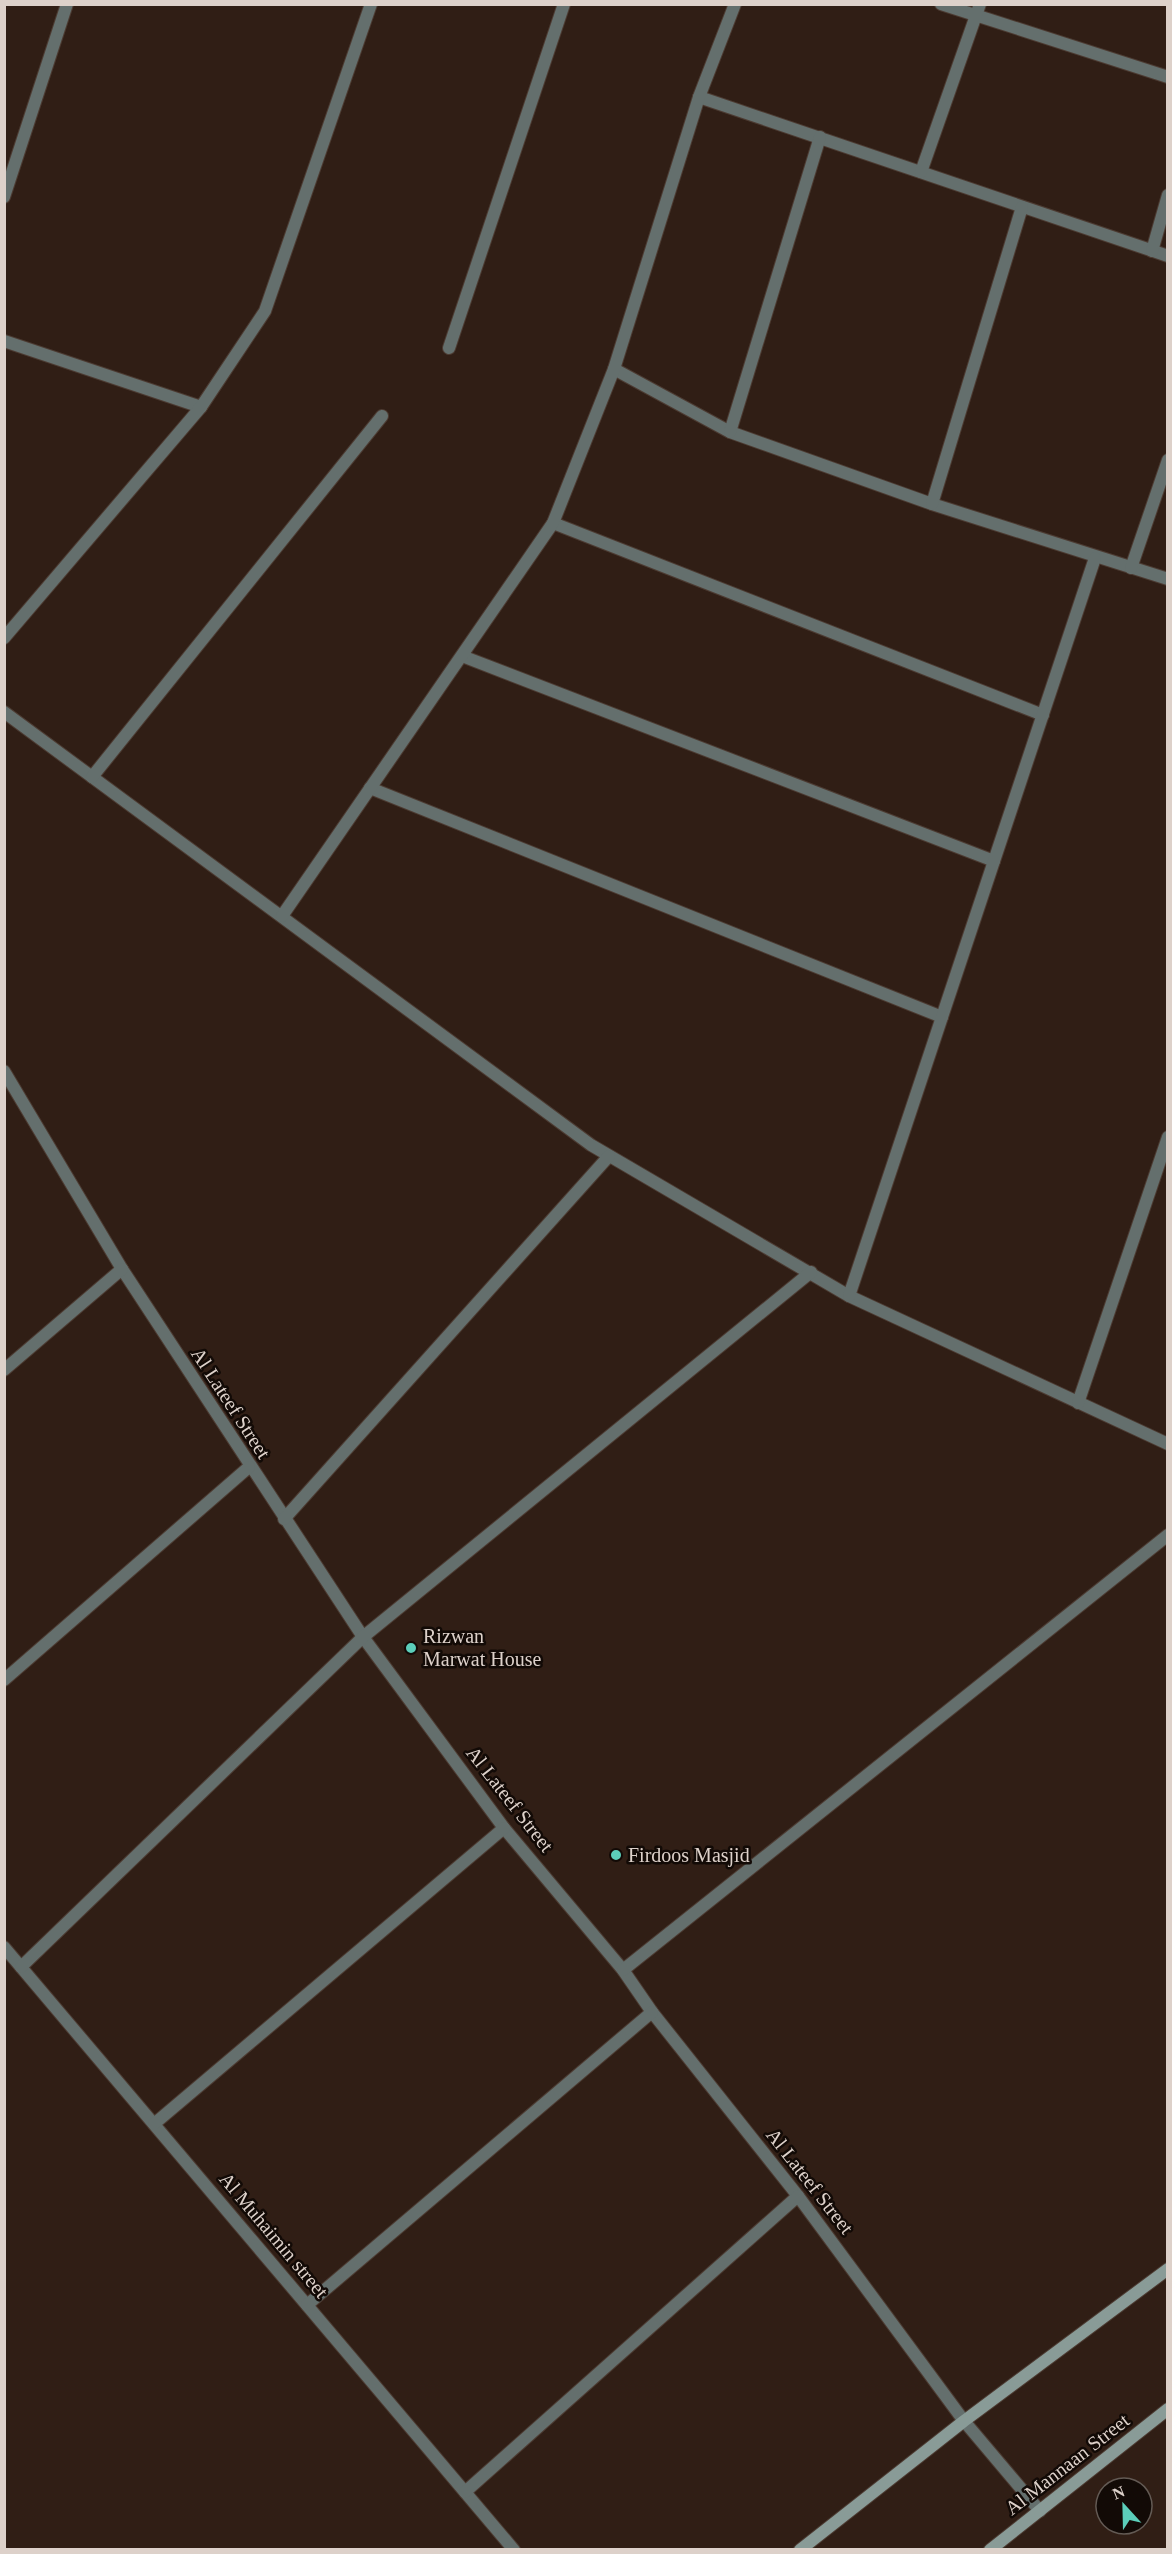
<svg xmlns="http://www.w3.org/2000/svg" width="1172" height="2554" font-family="Georgia,serif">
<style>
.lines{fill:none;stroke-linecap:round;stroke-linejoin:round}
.street-casing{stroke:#4c3b32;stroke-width:14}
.secondary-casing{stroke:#4c3b32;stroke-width:14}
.street{stroke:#646f6d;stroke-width:12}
.secondary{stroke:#899b97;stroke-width:12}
.poi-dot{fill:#5cceba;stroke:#120a06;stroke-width:2}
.labels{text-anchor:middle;stroke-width:5;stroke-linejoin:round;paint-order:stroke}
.street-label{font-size:20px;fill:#ddd1ca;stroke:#120a06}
.poi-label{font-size:20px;fill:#ddd1ca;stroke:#120a06;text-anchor:start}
</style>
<rect width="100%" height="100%" fill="#301e15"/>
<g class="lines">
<g class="street-casing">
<g id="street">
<polyline points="941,4 1168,77"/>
<polyline points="699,97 1168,256"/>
<polyline points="921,172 980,4"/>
<polyline points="4,197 67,4"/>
<polyline points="1152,251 1168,195"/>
<polyline points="4,341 201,407"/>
<polyline points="449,348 564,4"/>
<polyline points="614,369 730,432 932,504 1168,579"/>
<polyline points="730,432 820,137"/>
<polyline points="932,504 1022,207"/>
<polyline points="553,523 1043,715"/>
<polyline points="1131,568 1168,460"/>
<polyline points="4,638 201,407 265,311 371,4"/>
<polyline points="462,656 994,861"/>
<polyline points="4,712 591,1145 849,1296 1168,1444"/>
<polyline points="92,777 382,416"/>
<polyline points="370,788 942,1017"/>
<polyline points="282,916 553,523 614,369 699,97 735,4"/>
<polyline points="4,1071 122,1269 363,1637 504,1828 623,1970 652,2012 798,2196 964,2421 1040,2511"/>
<polyline points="849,1296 1095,558"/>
<polyline points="4,1370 122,1269"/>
<polyline points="1078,1403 1168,1137"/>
<polyline points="284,1519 609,1156"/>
<polyline points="4,1680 249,1467"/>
<polyline points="4,1947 514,2550"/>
<polyline points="21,1967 363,1637 811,1272"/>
<polyline points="623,1970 1168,1535"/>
<polyline points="154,2124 504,1828"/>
<polyline points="307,2305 652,2012"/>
<polyline points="465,2492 798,2196"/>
</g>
</g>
<g class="secondary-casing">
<g id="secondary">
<polyline points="800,2550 964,2421 1168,2269"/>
<polyline points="990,2550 1168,2409"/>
</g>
</g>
<use href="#street" class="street"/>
<use href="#secondary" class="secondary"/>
</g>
<g class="poi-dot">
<circle cx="411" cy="1648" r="6"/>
<circle cx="616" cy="1855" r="6"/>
</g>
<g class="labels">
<g class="street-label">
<text transform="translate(231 1403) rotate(57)" y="7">Al Lateef Street</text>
<text transform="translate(510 1799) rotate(52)" y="7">Al Lateef Street</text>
<text transform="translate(810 2181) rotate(52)" y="7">Al Lateef Street</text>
<text transform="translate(274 2235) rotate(50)" y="7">Al Muhaimin street</text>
<text transform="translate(1067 2464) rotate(-38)" y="7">Al Mannaan Street</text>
</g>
<g class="poi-label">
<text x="423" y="1643">Rizwan<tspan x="423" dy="23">Marwat House</tspan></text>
<text x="628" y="1862">Firdoos Masjid</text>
</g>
</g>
<rect width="1172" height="2554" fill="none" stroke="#ddd1ca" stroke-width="12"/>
<g transform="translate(1124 2506) rotate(338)"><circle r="28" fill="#120a06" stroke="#635a54" stroke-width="1.5"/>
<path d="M0-4.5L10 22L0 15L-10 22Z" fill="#5cceba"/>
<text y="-9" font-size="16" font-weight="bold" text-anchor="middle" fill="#ddd1ca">N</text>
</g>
</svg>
